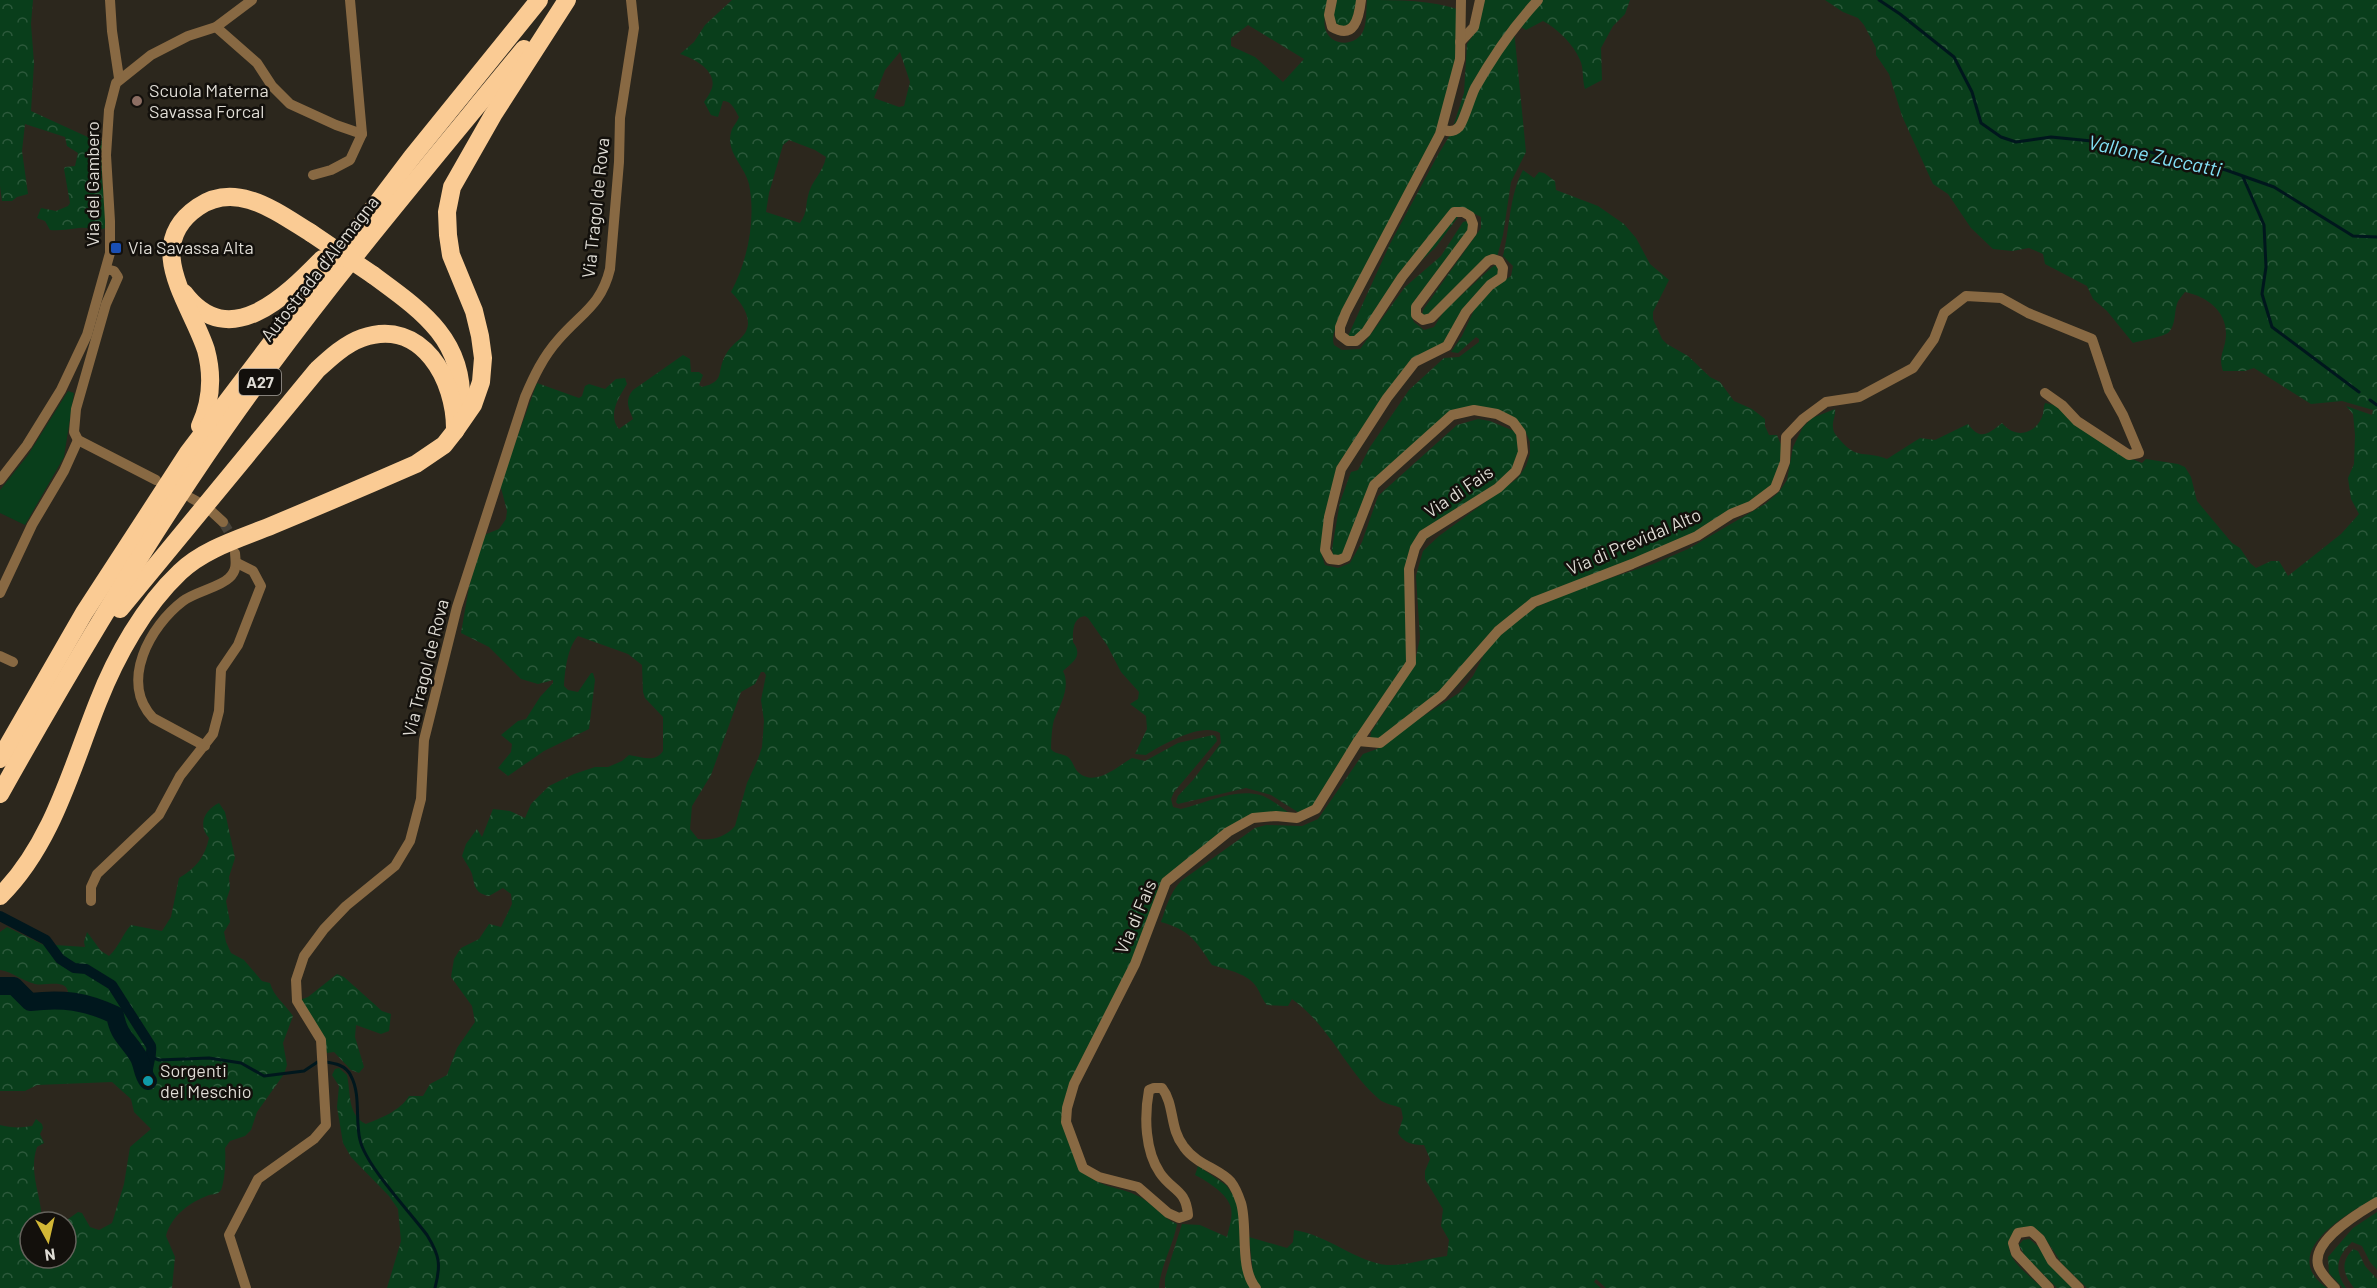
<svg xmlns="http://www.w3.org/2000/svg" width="2377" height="1288" font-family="Barlow,sans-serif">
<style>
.green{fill:#093e1b}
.forest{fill:url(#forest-crowns);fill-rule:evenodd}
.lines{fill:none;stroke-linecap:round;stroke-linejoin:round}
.stream{stroke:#00171d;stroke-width:3}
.canal{stroke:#00171d;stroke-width:10}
.river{stroke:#00171d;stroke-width:18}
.street-tunnel{stroke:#474239;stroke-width:10;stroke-dasharray:10 5;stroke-linecap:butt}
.street{stroke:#886943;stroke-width:10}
.highway{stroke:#facb94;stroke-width:18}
.highway-bridge{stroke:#facb94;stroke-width:18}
.education-dot{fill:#8d6e63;stroke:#13100c;stroke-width:2}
.transit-dot{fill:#1a4fb4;stroke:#13100c;stroke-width:2}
.culture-dot{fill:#0f9aa8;stroke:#13100c;stroke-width:2}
.labels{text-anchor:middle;stroke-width:5;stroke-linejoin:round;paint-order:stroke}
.shield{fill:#13100c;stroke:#a29f99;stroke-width:1.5}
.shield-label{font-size:16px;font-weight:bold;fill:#dfdcd5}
.poi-label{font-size:18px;fill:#dfdcd5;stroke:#13100c;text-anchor:start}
.street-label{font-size:18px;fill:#dfdcd5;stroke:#13100c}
.water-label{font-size:20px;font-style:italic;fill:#83e1f7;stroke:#13100c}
</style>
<defs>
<pattern id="forest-crowns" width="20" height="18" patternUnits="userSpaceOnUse" patternTransform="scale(1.5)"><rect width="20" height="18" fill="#093e1b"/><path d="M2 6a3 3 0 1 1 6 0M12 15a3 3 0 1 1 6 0" fill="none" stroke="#2c593b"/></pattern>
</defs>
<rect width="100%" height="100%" fill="#2c271d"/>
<polygon class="green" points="68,391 74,393 64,457 25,525 0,513 0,490 28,455"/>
<g class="forest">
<path d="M 0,0 L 33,0 L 31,24 L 34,63 L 31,111 L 92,139 L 103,141 L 102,178 L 107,227 C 97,233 90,226 79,228 C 69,229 60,231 50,230 L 45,221 L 37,218 L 41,208 L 56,211 L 68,206 L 70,203 L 64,169 L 65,167 L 75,166 L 78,153 L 67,146 L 65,137 L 25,124 L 22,151 L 28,194 L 17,197 L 12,201 L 2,201 L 0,186 Z"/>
<path d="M 732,0 L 1330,0 C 1327,9 1323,19 1325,28 C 1330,48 1358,47 1364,29 C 1367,20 1366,9 1367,0 C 1398,0 1432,0 1460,10 L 1455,99 L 1451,101 L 1440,123 L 1352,303 C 1345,315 1329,330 1334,345 L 1342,350 L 1360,349 L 1405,287 L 1441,256 L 1463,222 L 1467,221 L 1472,225 L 1412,318 L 1414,322 L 1424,330 L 1434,327 L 1444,311 L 1492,267 L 1496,265 L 1501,271 L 1452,336 L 1420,361 L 1346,462 L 1322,556 L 1325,565 L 1338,568 L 1350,563 L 1362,542 L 1378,496 L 1457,425 L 1478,419 L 1490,421 L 1514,431 L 1522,444 L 1509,476 L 1414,549 L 1406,662 L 1348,762 L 1304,816 L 1271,795 L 1246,788 L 1178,804 L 1176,802 L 1178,796 L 1193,780 L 1221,743 L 1220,733 C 1201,722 1162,745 1146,755 L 1135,754 L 1147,729 L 1146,716 L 1130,704 L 1138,699 L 1139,692 L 1121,672 L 1107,645 L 1088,618 L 1085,616 C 1072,618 1073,632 1073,642 C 1083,656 1074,661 1063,671 C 1071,687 1060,705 1054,720 C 1052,726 1051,742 1051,749 C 1056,755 1062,753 1068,757 C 1073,761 1074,769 1079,773 C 1096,787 1118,766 1132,758 L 1145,761 L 1178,743 L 1213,735 L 1216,737 L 1217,741 L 1174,792 L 1171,799 L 1173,807 L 1181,809 C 1205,803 1235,788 1260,795 C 1273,799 1284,810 1296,818 L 1247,823 L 1168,883 L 1067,1110 L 1082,1170 C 1098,1189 1122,1186 1142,1198 C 1154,1205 1163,1218 1177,1224 C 1173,1246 1160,1267 1159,1288 L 387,1288 L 401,1241 L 398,1209 L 389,1196 L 351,1157 L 343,1143 L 337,1107 L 339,1086 L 332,1075 L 335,1069 L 339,1068 L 347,1075 C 351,1093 347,1115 366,1124 C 381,1118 400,1111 409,1096 L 423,1096 L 430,1084 L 447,1075 L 457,1048 L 475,1022 L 472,1006 L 451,977 L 454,959 L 461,948 L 479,939 L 489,924 L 501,927 L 512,904 L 511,894 L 503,888 L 489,896 C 475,893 475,887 472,874 C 470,868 465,862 462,856 L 466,844 L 477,829 L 482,837 L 493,809 L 510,811 L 525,818 L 531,804 L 549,786 L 574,774 L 595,767 L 608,767 L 622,761 L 629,755 C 642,757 655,763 663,751 L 663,717 L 645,698 L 643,692 L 642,665 L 628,654 L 578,636 C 567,648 565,671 564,686 L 568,690 L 578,692 L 591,673 L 593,673 L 595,680 L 589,729 L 544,751 L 508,776 L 498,768 L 511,752 L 512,744 L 501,735 L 518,721 L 526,719 L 540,697 L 553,683 L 553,680 L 538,684 L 521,679 L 489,647 L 461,633 L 469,587 L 484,535 L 499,529 L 506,519 L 507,511 L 500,484 L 537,383 L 579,398 L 582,396 L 585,386 L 589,384 L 605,389 L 616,379 L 625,378 L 627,384 C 619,397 607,415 619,429 L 633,419 C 629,408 624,401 633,390 L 683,355 L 690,359 L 691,372 L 699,372 L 703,375 L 699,385 L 702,387 C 726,381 716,373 725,356 C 729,348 735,343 741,338 C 757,323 742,303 731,292 C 748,260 756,219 749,184 C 744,164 724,152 732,129 C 734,125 737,122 739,117 C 735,110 731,100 723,101 L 718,117 L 711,115 L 704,102 C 707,98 710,93 712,88 C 717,70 693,58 680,54 L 694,42 L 705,25 ZM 1248,25 L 1304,59 L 1283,82 L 1255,57 L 1231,46 L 1231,38 ZM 900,52 L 910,82 L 904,106 L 899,107 L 874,98 L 885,70 ZM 789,140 L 815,150 L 826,157 C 823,173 811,181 808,196 C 805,208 808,211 800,223 L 766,212 L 769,193 L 783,145 ZM 761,672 L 764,672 L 766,675 L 761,700 L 764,721 L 762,747 L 758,759 L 747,783 L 735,826 C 726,837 711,841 698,839 L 690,829 L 692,806 L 711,775 L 741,692 L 755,684 Z"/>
<polygon points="1337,0 1359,0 1357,22 1340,32 1333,15"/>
<polygon points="1485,0 1533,0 1453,127 1464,93 1467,44 1474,34"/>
<path d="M 1542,0 L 1630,0 L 1625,14 L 1613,26 L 1601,48 L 1602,80 L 1585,89 C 1582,80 1584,68 1580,60 C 1573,44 1558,29 1543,21 L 1526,30 L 1518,25 Z"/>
<path d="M 1825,0 L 2377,0 L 2377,1197 C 2346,1214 2277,1253 2327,1288 L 2087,1288 L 2062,1264 L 2043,1235 L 2037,1230 L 2011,1236 C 2001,1258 2029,1274 2042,1288 L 1606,1288 L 1596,1279 L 1594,1282 L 1601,1288 L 1260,1288 L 1253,1273 L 1249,1237 L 1287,1248 L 1293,1242 L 1294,1230 C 1328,1235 1356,1262 1387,1265 C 1406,1266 1428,1258 1447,1256 L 1449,1240 L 1441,1226 L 1443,1209 L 1425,1179 L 1425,1171 L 1430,1159 L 1424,1145 C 1412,1145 1404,1143 1398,1133 L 1403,1118 L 1401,1108 C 1394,1105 1384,1104 1379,1099 C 1346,1071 1330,1026 1292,999 L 1288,1006 L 1267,1005 C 1261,998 1260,991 1255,985 C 1246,973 1225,969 1212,965 C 1196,941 1190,930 1161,922 C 1166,907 1170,893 1181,881 L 1255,828 L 1266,825 L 1302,826 L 1318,819 L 1363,754 L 1377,749 L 1392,736 L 1459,693 L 1473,676 L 1489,645 L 1530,610 L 1574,590 L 1653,564 L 1688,549 L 1765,504 L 1779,492 L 1787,480 L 1793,447 L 1803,427 L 1812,418 L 1835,409 C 1836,416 1832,421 1833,427 C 1833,433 1837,436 1840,440 C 1858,461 1865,450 1887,459 L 1920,438 L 1935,440 L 1968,424 C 1981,442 1989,433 2002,423 C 2014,438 2034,436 2042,417 C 2044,412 2043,408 2045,403 L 2054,405 L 2127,457 L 2142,463 L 2146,459 L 2178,464 L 2185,467 L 2191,477 L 2197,501 L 2232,543 L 2240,548 L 2250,563 L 2256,568 L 2271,561 L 2279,561 L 2288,576 L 2341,534 L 2359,514 L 2351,499 L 2348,478 L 2354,464 L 2355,435 L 2353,414 L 2346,406 L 2372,415 L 2373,410 L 2342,401 L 2311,404 L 2254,368 L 2245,371 L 2223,371 C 2219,359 2222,355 2225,343 C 2231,315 2210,297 2185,292 C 2183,295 2178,300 2177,304 C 2174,313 2176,324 2169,332 C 2166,336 2140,341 2133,343 L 2107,311 L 2093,299 L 2087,286 L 2045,264 L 2043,254 L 2029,248 L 2012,251 L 1993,249 L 1971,228 L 1948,194 L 1933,184 L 1902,116 L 1889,74 L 1876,55 L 1876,48 L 1864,25 L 1858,18 L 1843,12 Z"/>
<polygon points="1514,30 1526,152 1511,182 1503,235 1497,257 1432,315 1422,316 1423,310 1481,228 1481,217 1467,210 1461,213 1436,247 1419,263 1356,338 1348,336 1390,244 1439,153"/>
<path d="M 1523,170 L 1534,178 L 1539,172 L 1544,173 L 1555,181 L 1556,190 L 1598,206 L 1624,224 L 1636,238 L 1650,264 L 1669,280 L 1653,312 L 1653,319 L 1662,339 L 1667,344 L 1688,356 L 1710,377 L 1720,382 L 1734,401 L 1752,409 L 1765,419 L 1765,426 L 1769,435 L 1777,435 L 1784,452 L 1782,478 L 1736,515 L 1526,606 L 1456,687 L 1380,743 L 1370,739 L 1371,732 L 1400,688 L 1416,657 L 1420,638 L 1416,576 L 1423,551 L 1439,536 L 1518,478 L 1526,466 L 1530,454 L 1530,442 L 1524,428 L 1489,411 L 1453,419 L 1375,488 L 1343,557 L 1333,555 L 1332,549 L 1340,502 L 1351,472 L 1358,470 L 1370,447 L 1409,390 L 1444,358 L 1459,357 L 1479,342 L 1479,339 L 1476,337 L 1458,353 L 1451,352 L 1462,336 L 1475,308 L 1494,288 L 1511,276 L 1513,266 L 1503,256 C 1510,228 1509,196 1523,170 Z"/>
<path d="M 219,803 L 225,812 L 235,858 L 229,877 L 230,889 L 226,901 L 230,922 L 224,932 L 226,942 L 231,953 L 244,960 L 262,981 L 270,983 C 274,997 285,1004 293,1016 L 283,1043 L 287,1065 L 284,1074 L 257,1112 L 251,1130 L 245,1136 L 230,1141 L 225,1148 C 226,1159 225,1180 221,1190 C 218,1195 213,1194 209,1195 C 190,1202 171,1216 166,1236 L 175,1257 L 172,1288 L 0,1288 L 0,1125 C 11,1128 21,1128 32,1126 L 36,1119 L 42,1124 L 43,1128 L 40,1134 L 44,1143 L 37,1147 C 28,1173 42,1197 42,1222 L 30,1222 L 30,1258 L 66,1258 L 66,1222 L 64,1222 L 78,1212 L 82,1213 L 90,1227 L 99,1230 L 112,1223 L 124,1184 L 130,1147 L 151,1129 L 134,1112 L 131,1099 L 112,1082 L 37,1085 L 25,1091 L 0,1091 L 0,982 L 12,984 C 17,988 19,995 24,999 C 34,1006 56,1007 67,1002 C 74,975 47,987 35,984 C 22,981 13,972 0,970 L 0,932 L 7,927 L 52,949 L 55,945 L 85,947 L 84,942 L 87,932 L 101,951 L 109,956 C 119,947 122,935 131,925 L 162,931 L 171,917 L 179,878 C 196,868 205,857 209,838 C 197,824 205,810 219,803 Z"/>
<polygon points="337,974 344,977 382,1011 391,1014 389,1031 381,1034 356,1025 355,1037 364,1067 359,1073 351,1070 334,1052 327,1053 300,1000 308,997"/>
<path d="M 1198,1166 L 1226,1185 L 1236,1199 L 1251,1288 L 1165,1288 L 1165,1278 L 1182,1224 L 1200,1225 L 1227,1237 C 1229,1228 1233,1217 1231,1208 C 1228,1194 1207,1181 1195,1175 Z"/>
<path d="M 2377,1212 L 2377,1270 L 2370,1262 L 2362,1246 L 2352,1242 C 2336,1257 2334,1270 2346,1288 L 2343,1288 L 2329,1273 L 2328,1257 L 2353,1228 Z"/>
<path d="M 2029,1239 C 2039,1244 2065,1277 2075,1288 L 2057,1288 L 2025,1256 L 2019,1245 L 2023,1240 Z"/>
<path d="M 2353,1249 L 2358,1251 L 2365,1266 L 2377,1279 L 2377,1288 L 2354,1288 C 2343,1274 2340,1263 2353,1249 Z"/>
</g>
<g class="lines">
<g class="stream">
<polyline points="1879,0 1900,14 1954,57 1972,92 1981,123 2001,137 2016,142 2051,137 2112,143 2226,170 2274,187 2353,236 2377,237"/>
<polyline points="2243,177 2264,225 2266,267 2262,294 2272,327 2359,392"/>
<polyline points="2370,400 2377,405"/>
<path d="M 133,1050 L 159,1060 L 209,1058 L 241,1063 L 264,1076 L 304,1071 L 319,1061 C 331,1063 345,1063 351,1076 C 361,1095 355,1120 360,1140 C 366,1166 410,1212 427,1235 C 440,1256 441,1265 435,1288"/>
</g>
<path class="canal" d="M 0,916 L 46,940 L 60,959 L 74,968 L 86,969 L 112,985 L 151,1046 C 153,1058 145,1068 148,1081"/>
<path class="river" d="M 0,986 L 14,986 L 30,1002 C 63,998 85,1001 115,1015 C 119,1037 127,1038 138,1056 C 143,1064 142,1074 148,1081"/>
<polyline class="street-tunnel" points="223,522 231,535 234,546"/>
<g class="street">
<polyline points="110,0 112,31 119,78"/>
<path d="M 1332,0 L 1329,15 L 1332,27 C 1354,40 1359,18 1361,0"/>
<polyline points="216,27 257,63 272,86 290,104 336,125 362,134"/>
<polyline points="1460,42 1474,27 1480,0"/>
<path d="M 1442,129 C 1448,132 1454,132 1459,127 C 1464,121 1470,98 1475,88 C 1493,56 1513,27 1538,0"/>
<polyline points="313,175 331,170 350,160 362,134 350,0"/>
<polyline points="106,269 114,271 118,277 106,304 76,409 74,432 78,440 156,480"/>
<polyline points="0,480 27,445 61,390 87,335 110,253 110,221 106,155 109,110 116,83 151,55 188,36 216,27 252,0"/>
<polyline points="191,498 200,503"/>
<polyline points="210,510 223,522"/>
<polyline points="0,593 32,525 64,471 78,440"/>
<polyline points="0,656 13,662"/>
<polyline points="1358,741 1380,743 1442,695 1498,631 1534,602 1632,564 1697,536 1731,514 1751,506 1775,488 1785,462 1786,437 1803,419 1826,402 1859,397 1913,368 1934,339 1944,313 1966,296 2001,298 2028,313 2092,339 2109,390 2123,415 2139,453 2129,455 2077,421 2062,405 2045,393"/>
<path d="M 205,746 L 153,718 C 119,682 150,626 183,601 C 195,592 220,587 229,578 C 237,571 236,563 235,553"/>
<polyline points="91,901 91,887 97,874 159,815 180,776 213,734 219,711 221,670 238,645 261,586 253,571 237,563"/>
<path d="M 246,1288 L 229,1235 L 258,1179 L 314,1139 L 326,1125 L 321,1040 L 297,1001 L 296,980 L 304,956 L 324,929 L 346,906 L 395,866 L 410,841 L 421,799 L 424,740 L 457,607 L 525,397 C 534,376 543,357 558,340 C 581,313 601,306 610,269 L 619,162 L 620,118 L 634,28 L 631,0"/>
<path d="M 1256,1288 C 1239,1269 1248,1226 1241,1203 C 1239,1197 1235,1187 1231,1182 C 1220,1169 1197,1165 1184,1147 C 1169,1128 1175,1105 1162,1088 L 1154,1088 L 1149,1090 C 1144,1117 1145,1151 1160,1173 C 1172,1191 1186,1189 1188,1215 L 1179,1218 L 1168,1213 L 1138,1187 L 1099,1177 L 1083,1168 L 1066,1122 L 1067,1108 L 1074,1084 L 1135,964 L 1166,882 L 1228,832 L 1253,818 L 1276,816 L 1297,818 L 1316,809 L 1358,741 L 1411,663 L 1409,569 L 1415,548 L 1423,535 L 1498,488 L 1516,471 L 1523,452 L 1521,433 L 1513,422 L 1497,414 L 1474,410 L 1452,415 L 1374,485 L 1346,557 L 1339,560 L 1330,559 L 1325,550 L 1329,517 L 1341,469 L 1387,398 L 1415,362 L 1447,346 L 1466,312 L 1490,285 L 1502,277 L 1503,268 L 1499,261 L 1493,259 L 1488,261 L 1431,318 L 1423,320 L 1416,315 L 1416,307 L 1472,232 L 1473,224 L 1470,216 L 1463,212 L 1454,212 L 1402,277 L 1366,332 L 1356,341 L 1348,341 L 1340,335 L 1340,327 L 1346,312 L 1440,134 L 1460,59 L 1461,0"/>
<polyline points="2049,1288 2016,1253 2013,1243 2018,1233 2031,1231 2040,1239 2052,1261 2079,1288"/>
<path d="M 2335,1288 C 2329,1282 2320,1273 2318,1265 C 2312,1240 2360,1212 2377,1202"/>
</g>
<g class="highway">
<path d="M 373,275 C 419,309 464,338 461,403"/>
<path d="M 184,293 C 229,353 286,296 322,259"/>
<path d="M 200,426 C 211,402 213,376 206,350 C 191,303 141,246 198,207 C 237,180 278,213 311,233"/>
<path d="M 120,609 L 317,370 C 330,358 345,344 362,338 C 422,317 456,380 455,431"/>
<polyline points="0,759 84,613 188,453 412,157 539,0"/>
<path d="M 0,794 C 64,680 131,566 205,457 C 302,314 415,182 524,49"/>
<path d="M 0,896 C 52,845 72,767 98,702 C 116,656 144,606 180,572 C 205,548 242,538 273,525 C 321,505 368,485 416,464 L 444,445 L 455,431 L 473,405 L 481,382 L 483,358 L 480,336 L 474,311 L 451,255 L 448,235 L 447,212 L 452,187 L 493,115 L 567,0"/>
</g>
<polyline class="highway-bridge" points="311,233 373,275"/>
</g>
<circle class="education-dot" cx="137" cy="101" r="6"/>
<rect class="transit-dot" x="110" y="242" width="12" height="12" rx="3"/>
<circle class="culture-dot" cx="148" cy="1081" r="6"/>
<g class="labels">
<rect class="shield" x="239" y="369" width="42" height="26" rx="4.5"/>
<g class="shield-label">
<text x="260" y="388">A27</text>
</g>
<g class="poi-label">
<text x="149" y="97">Scuola Materna<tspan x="149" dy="21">Savassa Forcal</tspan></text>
<text x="128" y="254">Via Savassa Alta</text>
<text x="160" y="1077">Sorgenti<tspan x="160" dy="21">del Meschio</tspan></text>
</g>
<g class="street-label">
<text transform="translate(93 184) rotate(-90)" y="6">Via del Gambero</text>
<text transform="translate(596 208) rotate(-84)" y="6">Via Tragol de Rova</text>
<text transform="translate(320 269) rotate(-52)" y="6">Autostrada d'Alemagna</text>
<text transform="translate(1459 492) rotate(-34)" y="6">Via di Fais</text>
<text transform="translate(1634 542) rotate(-23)" y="6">Via di Previdal Alto</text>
<text transform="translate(426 668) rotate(-76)" y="6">Via Tragol de Rova</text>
<text transform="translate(1136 917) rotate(-67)" y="6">Via di Fais</text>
</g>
<g class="water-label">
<text transform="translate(2155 156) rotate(12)" y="7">Vallone Zuccatti</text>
</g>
</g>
<g transform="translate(48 1240) rotate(172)"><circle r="28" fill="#13100c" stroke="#65625c" stroke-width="1.5"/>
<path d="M0-4.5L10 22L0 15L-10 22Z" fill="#d2b736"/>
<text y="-9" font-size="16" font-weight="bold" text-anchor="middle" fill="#dfdcd5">N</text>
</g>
</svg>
